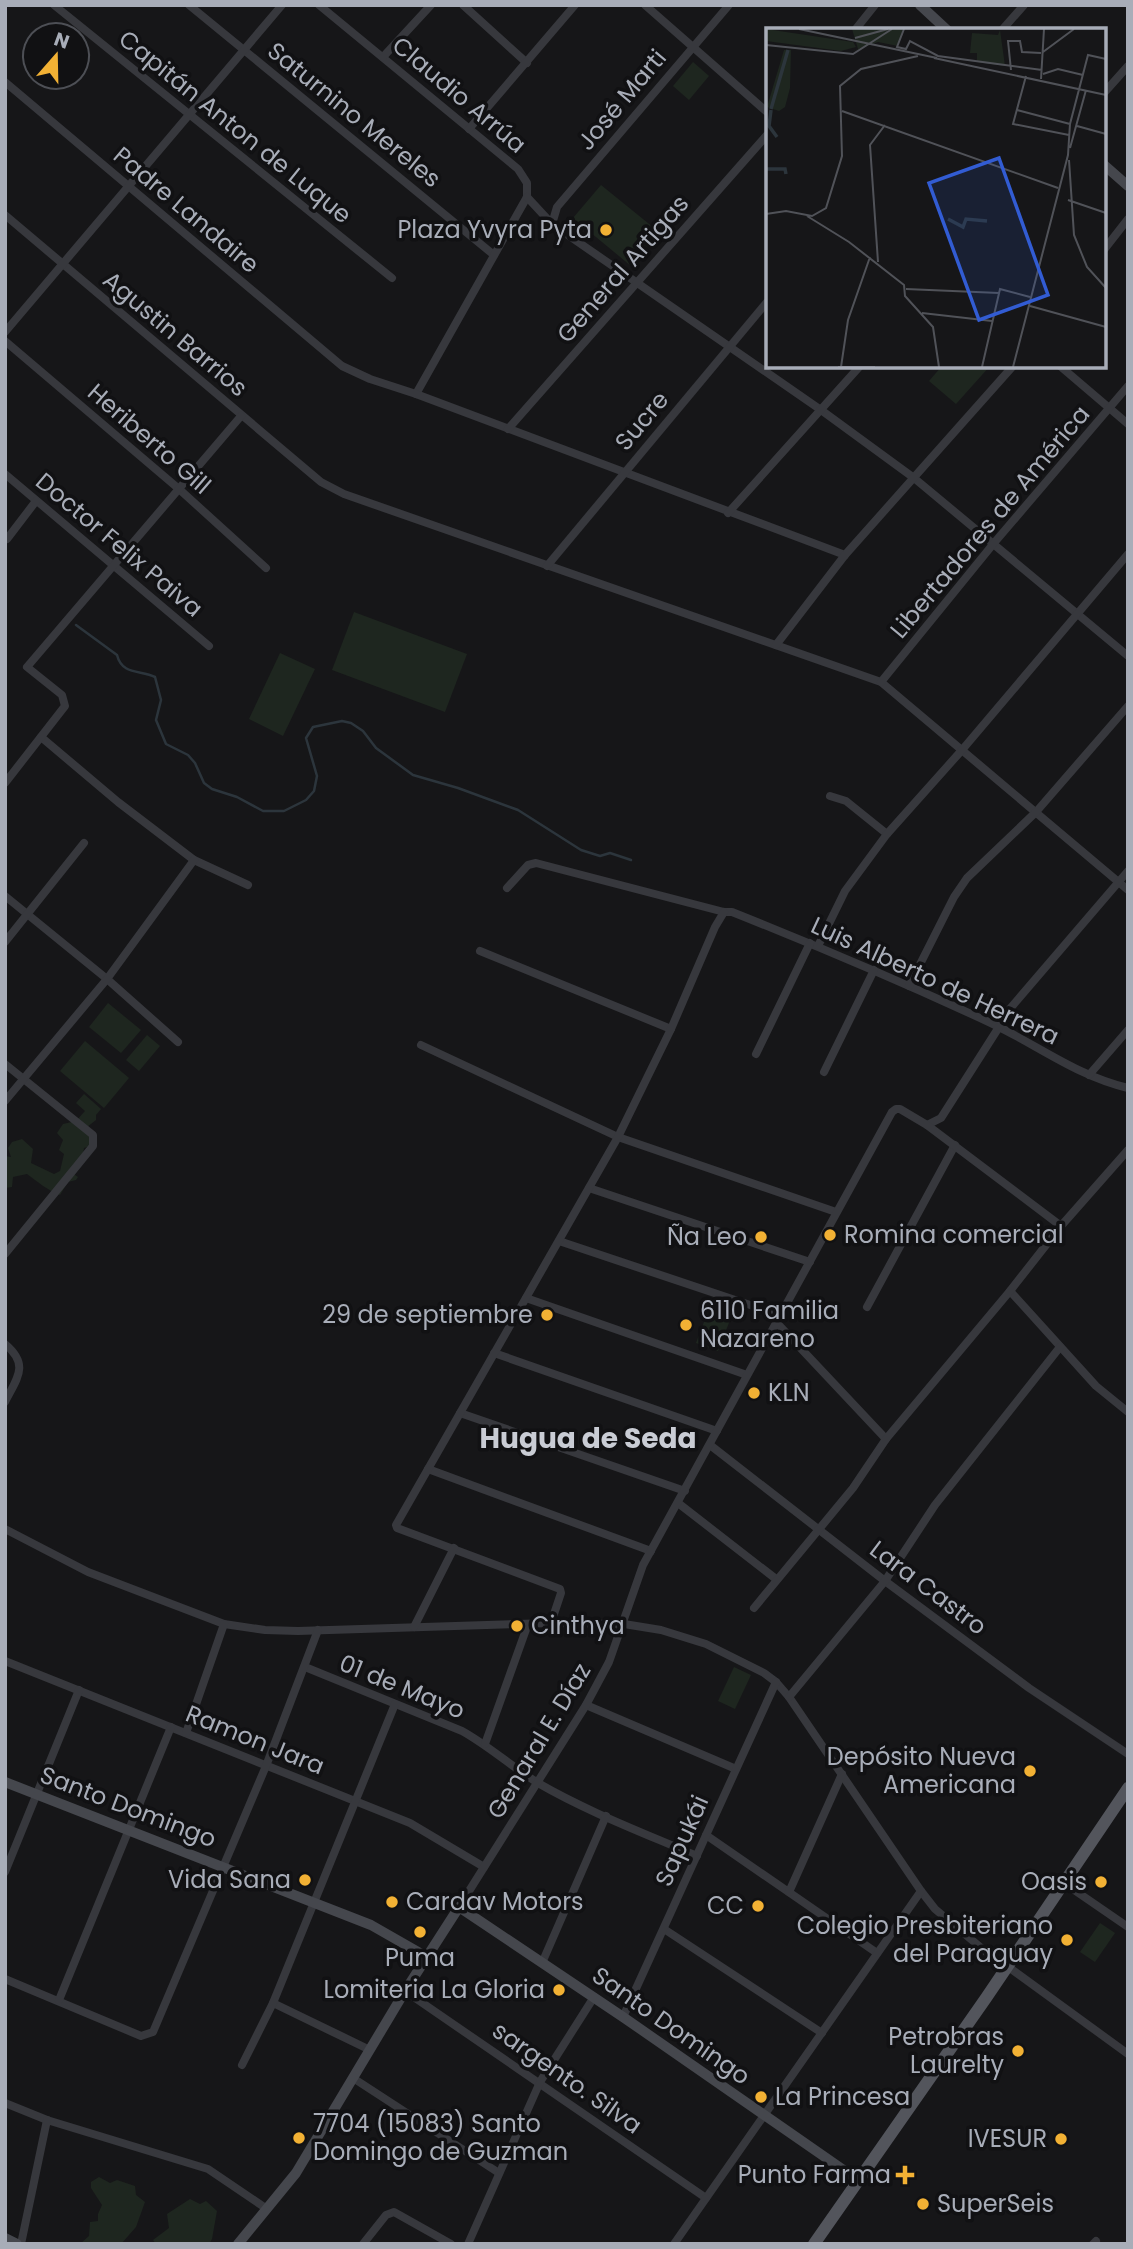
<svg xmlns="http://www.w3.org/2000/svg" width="1133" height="2249" font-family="Poppins,sans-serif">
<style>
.green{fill:#1e261f}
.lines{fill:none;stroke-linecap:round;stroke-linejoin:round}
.stream{stroke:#2c353c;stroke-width:2.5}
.street{stroke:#37383d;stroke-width:8}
.secondary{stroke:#45474d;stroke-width:10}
.primary{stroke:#53555c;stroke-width:12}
.poi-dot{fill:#f2b134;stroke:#111113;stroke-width:2.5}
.labels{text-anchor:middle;stroke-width:7;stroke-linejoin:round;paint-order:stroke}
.street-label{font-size:24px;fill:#a8adb8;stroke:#111113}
.poi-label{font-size:24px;fill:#a8adb8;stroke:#111113;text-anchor:end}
.quarter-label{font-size:28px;font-weight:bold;fill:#c9ccd4;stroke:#111113}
.inset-river{fill:none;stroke:#2c353c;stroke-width:3.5}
.inset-road{fill:none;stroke:#505258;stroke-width:2}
.view{fill:#325cd3;fill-opacity:0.15;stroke:#325cd3;stroke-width:3.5}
.inset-edge{fill:none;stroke:#a8adb8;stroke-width:3.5}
</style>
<rect width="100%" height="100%" fill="#161618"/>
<g class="green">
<polygon points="693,62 709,76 689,100 673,86"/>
<polygon points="601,185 659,232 631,266 573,218"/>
<polygon points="942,366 990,366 956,404 929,381"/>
<polygon points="354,612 467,654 445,712 332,670"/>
<polygon points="280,653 315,669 283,736 249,719"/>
<polygon points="108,1003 141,1030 121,1053 89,1027"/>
<polygon points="147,1035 160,1046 139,1071 126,1060"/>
<polygon points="85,1041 129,1078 104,1108 60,1071"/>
<path d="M 84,1094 L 101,1109 L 96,1115 L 96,1120 L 87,1127 L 91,1136 L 90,1146 L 84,1148 L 83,1155 L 72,1173 L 78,1177 L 76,1180 L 68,1182 L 60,1195 C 47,1190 38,1182 27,1174 L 13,1177 L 12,1187 L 5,1188 L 5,1156 L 11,1157 L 8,1148 L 12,1142 L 22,1139 L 33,1149 L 31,1163 L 54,1174 L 60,1171 L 64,1154 L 59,1150 L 63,1140 L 57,1133 L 63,1124 L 76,1121 L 85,1111 L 76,1103 Z"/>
<polygon points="710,1306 732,1315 718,1351 696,1343"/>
<polygon points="734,1667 751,1675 735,1709 718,1701"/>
<polygon points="1100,1923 1115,1933 1095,1962 1080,1952"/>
<polygon points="99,2177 110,2183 117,2180 135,2186 136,2195 145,2202 136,2227 121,2244 80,2244 89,2236 90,2222 98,2221 98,2214 102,2205 91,2188 91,2182"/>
<polygon points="190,2199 200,2204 206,2201 217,2211 212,2239 209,2244 156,2244 153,2240 169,2228 167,2214"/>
</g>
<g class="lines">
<path class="stream" d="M 76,625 L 117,655 C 122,675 140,670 155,677 L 161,700 L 156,720 L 166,744 L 188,755 L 195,763 L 204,783 L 212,789 L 237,797 L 263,811 L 284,811 L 306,800 L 314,791 L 317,776 L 306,738 L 313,727 L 342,721 L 351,723 L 363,731 L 376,748 L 413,775 L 458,788 L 518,810 L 581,850 L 600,856 L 610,853 L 631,860"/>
<g class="street">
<polyline points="54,5 392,278"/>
<polyline points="189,5 494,255"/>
<polyline points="319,5 518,169 527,183 527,197 416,394"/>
<polyline points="463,5 527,63"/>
<polyline points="645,5 767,112"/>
<polyline points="855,30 875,5"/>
<polyline points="1002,30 1024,5"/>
<polyline points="383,57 431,5"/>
<polyline points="5,82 342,366 370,379 416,394 845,555"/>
<polyline points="1103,94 1128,66"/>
<polyline points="469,129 575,5"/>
<polyline points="527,197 552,224 821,410 914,478 1128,656"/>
<polyline points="5,215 321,482 344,494 881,682 1128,890"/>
<polyline points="552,224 557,207 729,5"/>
<polyline points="1103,251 1128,219"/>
<polyline points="5,332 282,5"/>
<polyline points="5,341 179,489 266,568"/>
<polyline points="1060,366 1128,424"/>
<polyline points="508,429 767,135"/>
<polyline points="5,474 209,646"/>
<polyline points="728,513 860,366"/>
<polyline points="7,539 36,501"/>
<polyline points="547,566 767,302"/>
<polyline points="776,645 845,555 1013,366"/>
<polyline points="881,682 994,543 1128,386"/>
<polyline points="41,737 118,802 194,860 248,885"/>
<polyline points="5,783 65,706 62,695 27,667 241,416"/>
<polyline points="830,796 846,801 887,834"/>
<path d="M 507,888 L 528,865 L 536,863 L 724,912 L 732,912 C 820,947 907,984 993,1024 C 1037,1045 1079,1077 1128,1088"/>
<polyline points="5,896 107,979 178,1042"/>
<polyline points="5,942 84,843"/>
<polyline points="818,946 845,891 887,834 962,750 1128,554"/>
<polyline points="480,951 671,1029"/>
<polyline points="909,986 954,897 967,878 1036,812 1128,706"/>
<polyline points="996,1025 1128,871"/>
<polyline points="421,1045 618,1137 836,1212"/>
<polyline points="756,1054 810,943"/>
<polyline points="5,1064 93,1135 93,1146 5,1254"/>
<polyline points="824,1072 874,970"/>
<polyline points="1089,1075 1128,1030"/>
<polyline points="5,1101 107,979 194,860"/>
<polyline points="927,1125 941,1118 999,1027"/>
<polyline points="589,1188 810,1262"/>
<polyline points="559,1241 780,1315"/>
<polyline points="1010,1291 1096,1386 1128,1412"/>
<polyline points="526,1298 747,1375"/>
<polyline points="867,1307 955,1145"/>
<polyline points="776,1322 886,1439"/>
<path d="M 5,1344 C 30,1365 17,1378 5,1402"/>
<polyline points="494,1353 717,1431"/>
<polyline points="460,1413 685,1491"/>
<polyline points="710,1445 885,1581 1029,1688 1128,1754"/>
<polyline points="428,1469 651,1551"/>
<polyline points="678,1503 776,1579"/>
<polyline points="5,1529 88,1572 224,1624 265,1630 298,1631 551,1623 624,1624 661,1630 706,1644 764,1673 776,1682 789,1697 921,1891 935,1909 998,1962 1007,1966 1128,2054"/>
<polyline points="754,1608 853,1488 886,1439 1010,1291 1061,1226 1128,1150"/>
<polyline points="551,1623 561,1593 560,1589 397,1528 396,1525 618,1137 671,1029 715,927 724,912"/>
<polyline points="414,1627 454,1548"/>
<polyline points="5,1661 410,1823 484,1867"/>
<path d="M 305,1667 L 462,1731 C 489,1746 512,1767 538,1783 C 588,1812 644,1833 697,1856"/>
<polyline points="789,1697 885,1581 935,1505 1060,1347"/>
<polyline points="586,1705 736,1769"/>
<polyline points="186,1733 224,1624"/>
<polyline points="485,1744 528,1624"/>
<polyline points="706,1835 877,1953"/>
<polyline points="5,1872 79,1690"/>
<polyline points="1064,1883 1128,1927"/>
<polyline points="789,1892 842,1774"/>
<polyline points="459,1907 586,1705 609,1662 643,1565 892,1112 896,1109 900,1109 927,1125 1061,1226"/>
<polyline points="664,1929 822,2033"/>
<polyline points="542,1963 606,1816"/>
<polyline points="5,1979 141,2036 153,2032 266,1766 318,1630"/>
<polyline points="405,1991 706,2198"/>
<polyline points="59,2000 171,1727"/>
<polyline points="273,2003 370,2050"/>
<polyline points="623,2017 776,1682"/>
<polyline points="242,2065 273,2003 395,1704"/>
<polyline points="353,2078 499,2173"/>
<polyline points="5,2103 47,2120 208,2169 267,2209"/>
<polyline points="21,2244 47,2120"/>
<polyline points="363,2244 386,2215 394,2212 451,2244"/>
<polyline points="468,2244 540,2082 594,1997"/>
<polyline points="674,2244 921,1891"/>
<polyline points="1093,2244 1096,2241"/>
</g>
<g class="secondary">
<polyline points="920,5 947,30"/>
<polyline points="1103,164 1128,186"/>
<polyline points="5,1782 371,1925 427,1957"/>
<polyline points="5,2238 17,2244"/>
<polyline points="238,2244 296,2173 405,1991 459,1907 623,2017 858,2180"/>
</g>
<polyline class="primary" points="814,2244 986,1998 1128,1788"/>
</g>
<g class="poi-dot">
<circle cx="606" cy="230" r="7"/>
<circle cx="830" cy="1235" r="7"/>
<circle cx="761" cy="1237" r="7"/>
<circle cx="547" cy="1315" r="7"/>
<circle cx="686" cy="1325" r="7"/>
<circle cx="754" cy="1393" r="7"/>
<circle cx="517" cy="1626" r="7"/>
<circle cx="1030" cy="1771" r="7"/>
<circle cx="305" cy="1880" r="7"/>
<circle cx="1101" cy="1882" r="7"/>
<circle cx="392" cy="1902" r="7"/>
<circle cx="758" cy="1906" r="7"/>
<circle cx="420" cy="1932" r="7"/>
<circle cx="1067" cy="1940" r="7"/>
<circle cx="559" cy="1990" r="7"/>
<circle cx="1018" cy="2051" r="7"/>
<circle cx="761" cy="2097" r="7"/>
<circle cx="299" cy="2138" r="7"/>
<circle cx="1061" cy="2139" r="7"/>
<path d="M901.5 2164.5h7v7h7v7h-7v7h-7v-7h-7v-7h7z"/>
<circle cx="923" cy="2204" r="7"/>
</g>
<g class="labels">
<g class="street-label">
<text transform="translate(459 95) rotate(40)" y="8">Claudio Arrúa</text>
<text transform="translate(622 100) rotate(-50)" y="8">José Marti</text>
<text transform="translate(354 115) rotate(39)" y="8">Saturnino Mereles</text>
<text transform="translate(235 127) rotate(39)" y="8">Capitán Anton de Luque</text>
<text transform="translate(186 210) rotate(40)" y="8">Padre Landaire</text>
<text transform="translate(623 269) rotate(-49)" y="8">General Artigas</text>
<text transform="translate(175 334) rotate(40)" y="8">Agustin Barrios</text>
<text transform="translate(642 421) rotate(-50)" y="8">Sucre</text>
<text transform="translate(149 439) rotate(41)" y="8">Heriberto Gill</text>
<text transform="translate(990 522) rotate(-50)" y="8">Libertadores de América</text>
<text transform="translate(119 545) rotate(40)" y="8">Doctor Felix Paiva</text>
<text transform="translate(935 981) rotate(25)" y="8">Luis Alberto de Herrera</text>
<text transform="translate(928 1588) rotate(37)" y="8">Lara Castro</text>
<text transform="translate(402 1687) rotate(22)" y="8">01 de Mayo</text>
<text transform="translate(255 1740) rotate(22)" y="8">Ramon Jara</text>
<text transform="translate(539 1741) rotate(-59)" y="8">Genaral E. Díaz</text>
<text transform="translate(128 1807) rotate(21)" y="8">Santo Domingo</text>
<text transform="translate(682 1841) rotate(-66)" y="8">Sapukái</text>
<text transform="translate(671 2026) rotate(35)" y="8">Santo Domingo</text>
<text transform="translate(567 2078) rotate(35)" y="8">sargento. Silva</text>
</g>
<g class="poi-label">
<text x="592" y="238">Plaza Yvyra Pyta</text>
<text x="844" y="1243" text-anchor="start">Romina comercial</text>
<text x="747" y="1245">Ña Leo</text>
<text x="700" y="1319" text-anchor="start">6110 Familia<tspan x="700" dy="28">Nazareno</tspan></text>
<text x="533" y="1323">29 de septiembre</text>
<text x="768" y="1401" text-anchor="start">KLN</text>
<text x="531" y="1634" text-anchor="start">Cinthya</text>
<text x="1016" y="1765">Depósito Nueva<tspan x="1016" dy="28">Americana</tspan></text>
<text x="291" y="1888">Vida Sana</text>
<text x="1087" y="1890">Oasis</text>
<text x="406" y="1910" text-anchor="start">Cardav Motors</text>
<text x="744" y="1914">CC</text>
<text x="1053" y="1934">Colegio Presbiteriano<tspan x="1053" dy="28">del Paraguay</tspan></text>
<text x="420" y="1966" text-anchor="middle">Puma</text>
<text x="545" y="1998">Lomiteria La Gloria</text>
<text x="1004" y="2045">Petrobras<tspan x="1004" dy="28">Laurelty</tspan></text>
<text x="775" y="2105" text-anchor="start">La Princesa</text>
<text x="313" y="2132" text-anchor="start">7704 (15083) Santo<tspan x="313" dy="28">Domingo de Guzman</tspan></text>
<text x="1047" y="2147">IVESUR</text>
<text x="891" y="2183">Punto Farma</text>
<text x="937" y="2212" text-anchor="start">SuperSeis</text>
</g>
<g class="quarter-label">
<text x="588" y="1448">Hugua de Seda</text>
</g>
</g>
<g transform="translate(766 28)">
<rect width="340" height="340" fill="#161618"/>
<path d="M 0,1 L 87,14 L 90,19 L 75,23 L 0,13 ZM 86,1 L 137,1 L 132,18 L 112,14 L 82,25 L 92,21 ZM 234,2 L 239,38 L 211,34 L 211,25 L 204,25 L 206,5 L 232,7 ZM 18,22 L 25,22 L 24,60 L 19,79 L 13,83 L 1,79 Z" fill="#1e261f"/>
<path class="inset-river" d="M 5,81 L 22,22M 5,82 L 3,98 L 11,109M 0,141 L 19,141 L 20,146M 182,191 L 197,199 L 200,191 L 221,193"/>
<path class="inset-road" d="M 33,1 L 171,30M 138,1 L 131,19 L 140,21 L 144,13 L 172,28 L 276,42M 89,10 L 122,1M 0,17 L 87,26 L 126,1M 277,24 L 308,1M 168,30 L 340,67M 245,42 L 242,13 L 254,13 L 256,24 L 275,25M 277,46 L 292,41 L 317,47M 260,48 L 247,96 L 303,107M 275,51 L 278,1M 251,82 L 304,96M 76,83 L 292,160M 311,98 L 340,106M 304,120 L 320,62M 303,132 L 308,207 L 321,239 L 340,260M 302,172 L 340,185M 0,186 L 20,183 L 46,188 L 60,180 L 76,128 L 74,58 L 95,41 L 152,28M 41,188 L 83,214 L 138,257 L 139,268 L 167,299 L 173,339M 112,234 L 104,117 L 119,97M 140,261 L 233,265M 264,278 L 340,299M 156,285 L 226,293M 72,339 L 109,339M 75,339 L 82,292 L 104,229M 216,339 L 234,261 L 264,269M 247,339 L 302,127 L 304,96 L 322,27 L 340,31"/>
<path class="view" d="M 233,130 L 282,267 L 213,292 L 163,155 Z"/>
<rect width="340" height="340" class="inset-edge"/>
</g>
<rect width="1133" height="2249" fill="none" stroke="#a8adb8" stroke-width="14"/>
<g transform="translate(56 56) rotate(20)"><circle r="33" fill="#111113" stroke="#4d4f55" stroke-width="2"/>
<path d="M0-5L12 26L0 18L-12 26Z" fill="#f2b134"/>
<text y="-10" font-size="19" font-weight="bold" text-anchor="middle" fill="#a8adb8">N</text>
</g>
</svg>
